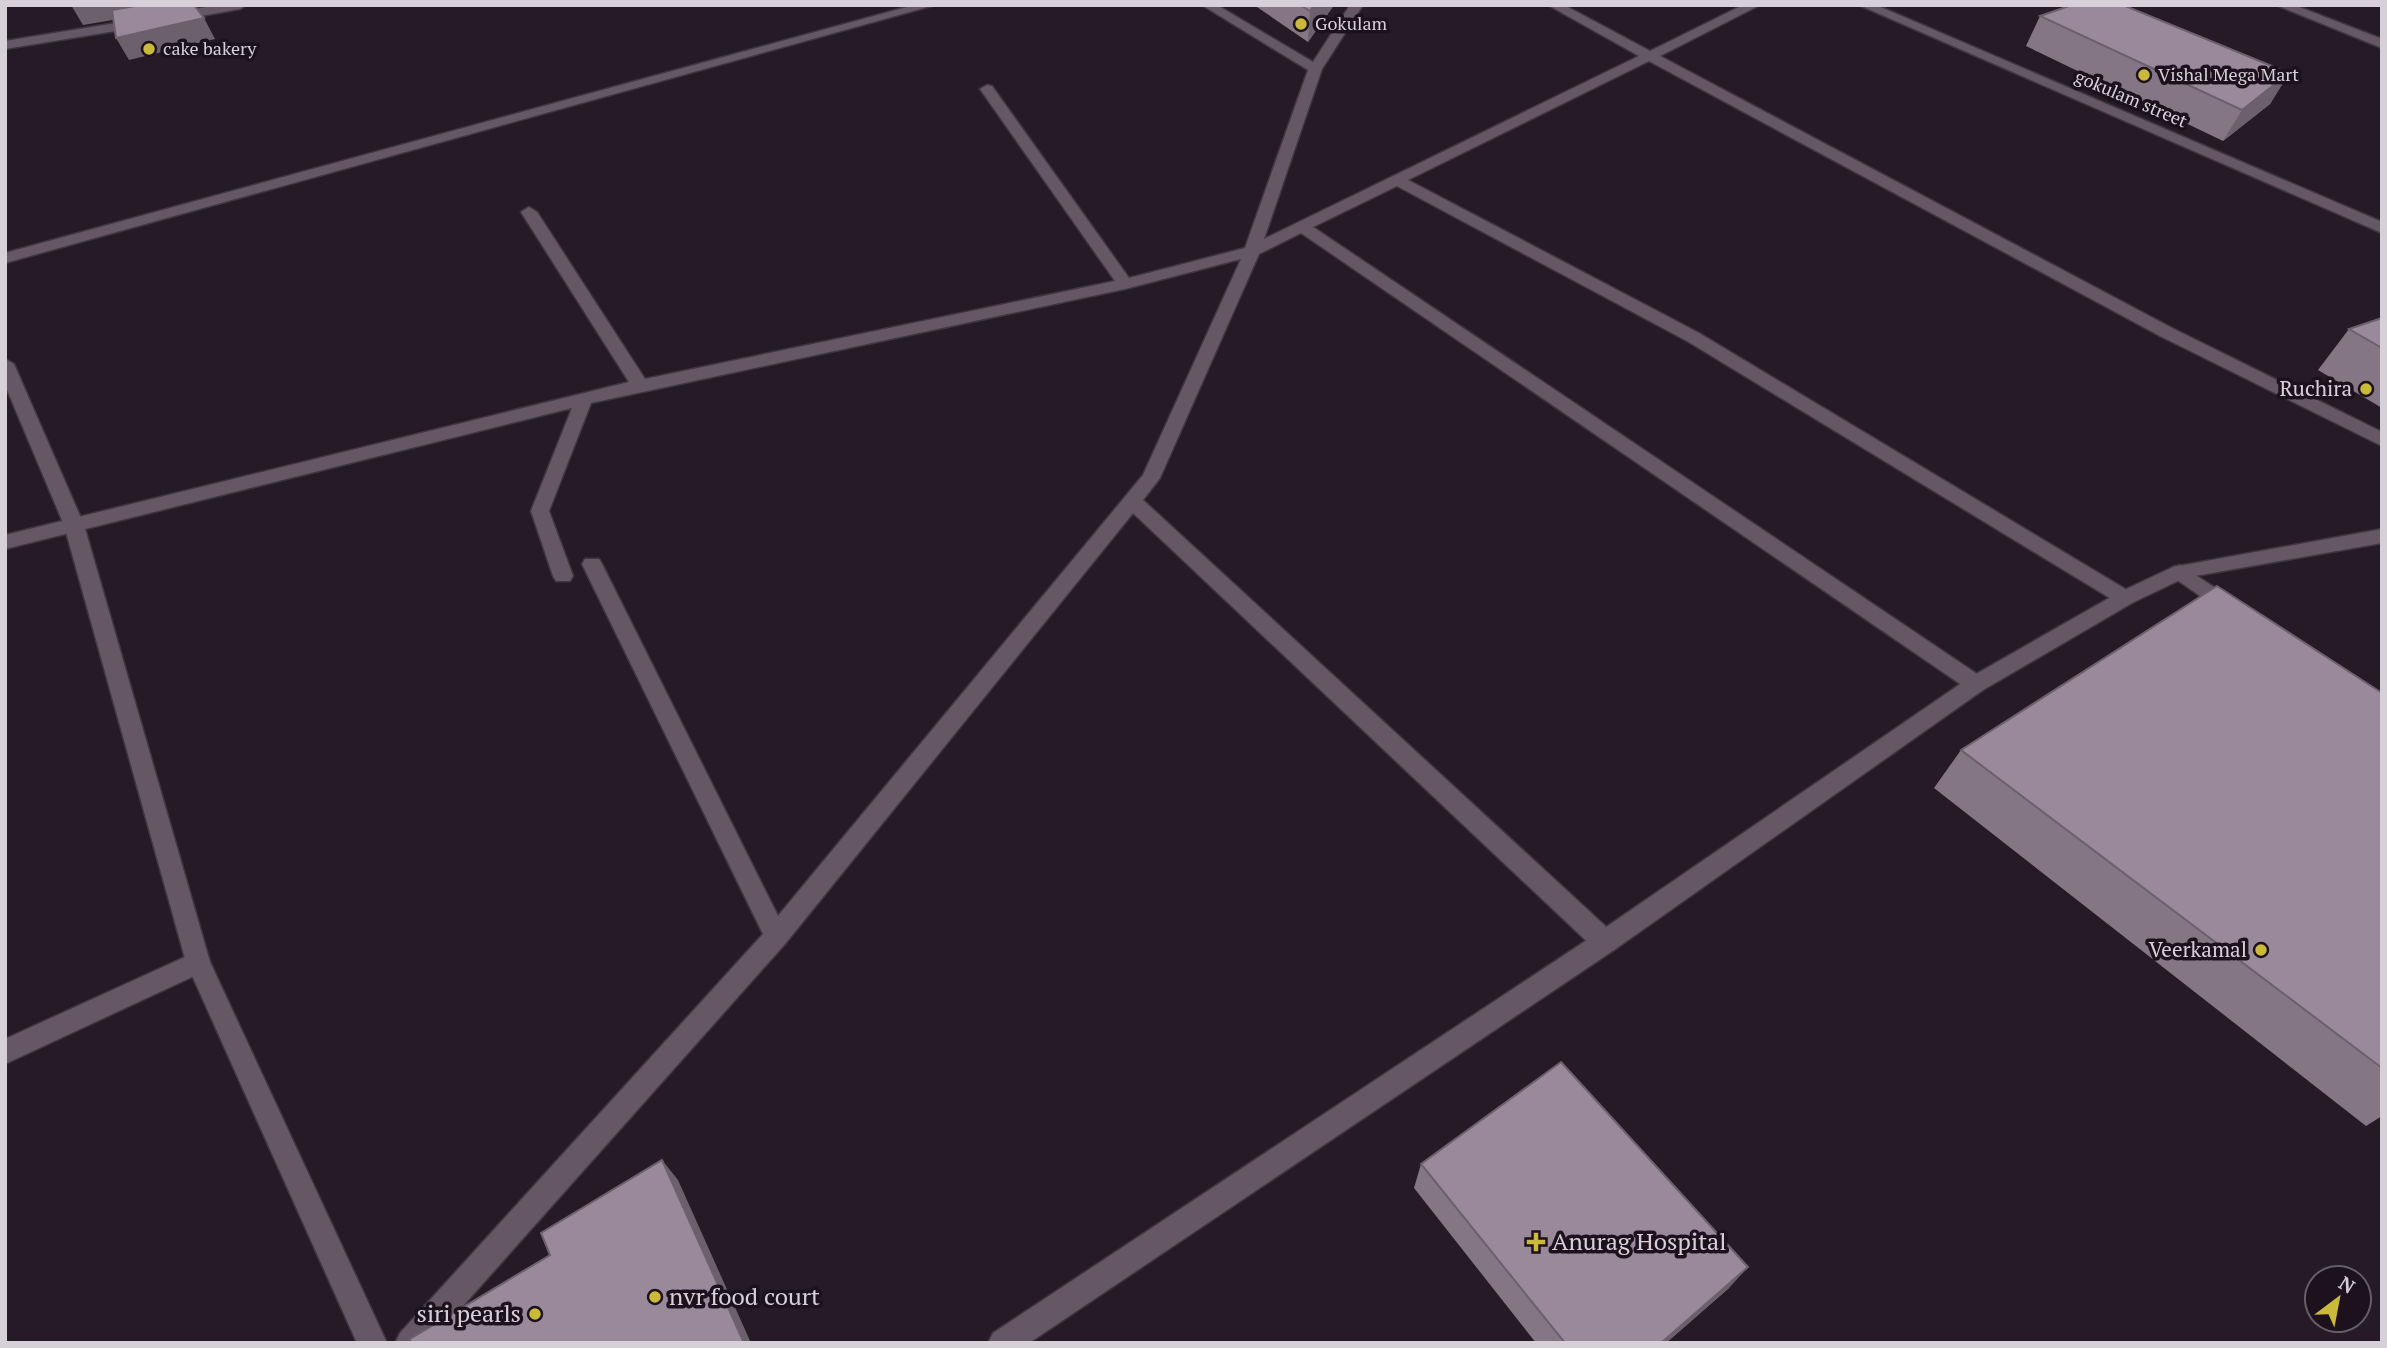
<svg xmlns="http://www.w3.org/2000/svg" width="2387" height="1348" font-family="'PT Serif',serif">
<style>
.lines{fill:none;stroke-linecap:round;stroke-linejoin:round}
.street-casing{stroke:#3e3640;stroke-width:3}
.secondary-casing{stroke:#3e3640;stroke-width:3}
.street{fill:#655766;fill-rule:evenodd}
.secondary{fill:#655766;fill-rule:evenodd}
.wall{fill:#847684}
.shaded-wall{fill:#6b606c}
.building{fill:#99899a;stroke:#6b606c;stroke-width:2}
.poi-dot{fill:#cbba39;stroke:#1c111d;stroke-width:2.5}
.labels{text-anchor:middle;stroke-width:7;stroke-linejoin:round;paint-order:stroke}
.far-poi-label{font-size:18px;fill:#d8d0d9;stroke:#1c111d;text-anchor:start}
.far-street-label{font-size:18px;fill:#d8d0d9;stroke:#1c111d}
.poi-label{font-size:21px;fill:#d8d0d9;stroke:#1c111d;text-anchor:end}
.near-poi-label{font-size:24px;fill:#d8d0d9;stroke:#1c111d;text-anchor:start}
</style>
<rect width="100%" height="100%" fill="#261a27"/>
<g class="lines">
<g class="street-casing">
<g id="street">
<polygon points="914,5 935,5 5,263 5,253"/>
<polygon points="1202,5 1217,5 1313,62 1350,5 1363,5 1322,69 1264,239 1639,56 1548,5 1564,5 1650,51 1743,5 1760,5 1660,56 2172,328 2382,432 2382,446 2160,336 1649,61 1408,180 1699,333 2132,593 2135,598 2132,603 2125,605 2118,603 1687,341 1397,186 1313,227 1983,678 1987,684 1983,690 1976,692 1969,690 1301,233 1259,254 1160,478 1143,500 1614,934 1617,942 1614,950 1605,953 1596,950 1133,513 785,944 430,1343 395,1343 400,1333 763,934 582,564 585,559 599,559 602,564 778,916 1143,475 1241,259 1125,289 591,403 549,511 573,576 570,581 556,581 553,576 531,511 572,408 5,549 5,535 629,382 521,212 529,207 537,212 645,379 1115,281 980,89 987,85 992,86 1129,278 1245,248 1308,70"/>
<polygon points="1859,5 1876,5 2382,222 2382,233"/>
<polygon points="2276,5 2294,5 2382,39 2382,48"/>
<polygon points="2180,565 2237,602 2240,607 2237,612 2230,614 2223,612 2173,577 2170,572 2173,567"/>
<polygon points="198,951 207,954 210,962 207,970 5,1064 5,1039"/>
</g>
</g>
<g class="secondary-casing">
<g id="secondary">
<polygon points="217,5 246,5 240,9 173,21 167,17 173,13"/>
<polygon points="141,19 146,20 146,26 5,49 5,41"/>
<polygon points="5,359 14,364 84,525 210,962 387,1343 357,1343 186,962 64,525 5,385"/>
<polygon points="2382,529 2382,543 2184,578 2132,603 1983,690 1614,950 1029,1343 988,1343 993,1333 1596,934 1969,678 2118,593 2173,567"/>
</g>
</g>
<use href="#street" class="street"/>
<use href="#secondary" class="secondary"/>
</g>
<g class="wall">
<polygon points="1254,5 1334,5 1308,42"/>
<polygon points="2040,16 2289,73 2270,104 2223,141 2026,46"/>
<polygon points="2382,318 2382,408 2318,370 2349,329"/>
<polygon points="2382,693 2382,1116 2366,1126 1934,788 1961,750"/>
<polygon points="1421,1164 1729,1288 1666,1343 1536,1343 1414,1188"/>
</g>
<g class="shaded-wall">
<polygon points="71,5 190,5 190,7 83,25"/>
<polygon points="1314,5 1334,5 1308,42 1310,11"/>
<polygon points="204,18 215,39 129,60 116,38"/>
<polygon points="2289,73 2270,104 2223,141 2242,110"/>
<polygon points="662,1160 678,1180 751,1343 744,1343"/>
<polygon points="1748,1267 1729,1288 1666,1343 1661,1343"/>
</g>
<g class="building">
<polygon points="141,5 194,5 204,18 116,38 112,10"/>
<polygon points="1300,5 1314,5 1310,11"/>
<polygon points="2072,5 2123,5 2289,73 2242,110 2040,16"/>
<polygon points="2382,318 2382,348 2349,329"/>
<polygon points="2217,586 2382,693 2382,1068 1961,750"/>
<polygon points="1561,1062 1748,1267 1661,1343 1565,1343 1421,1164"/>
<polygon points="662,1160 744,1343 411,1343 410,1339 550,1255 541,1233"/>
</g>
<g class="poi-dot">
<circle cx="1301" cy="24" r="7"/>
<circle cx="149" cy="49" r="7"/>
<circle cx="2144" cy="75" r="7"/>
<circle cx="2366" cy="389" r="7"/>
<circle cx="2261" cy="950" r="7"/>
<path d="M1532.5 1231.5h7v7h7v7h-7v7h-7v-7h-7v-7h7z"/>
<circle cx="655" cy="1297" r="7"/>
<circle cx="535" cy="1314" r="7"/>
</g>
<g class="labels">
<g class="far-poi-label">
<text x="1315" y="30">Gokulam</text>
<text x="163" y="55">cake bakery</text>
<text x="2158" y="81">Vishal Mega Mart</text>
</g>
<g class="far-street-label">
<text transform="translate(2131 99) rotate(23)" y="6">gokulam street</text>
</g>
<g class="poi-label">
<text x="2352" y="396">Ruchira</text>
<text x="2247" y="957">Veerkamal</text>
</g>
<g class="near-poi-label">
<text x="1552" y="1250">Anurag Hospital</text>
<text x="669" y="1305">nvr food court</text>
<text x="521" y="1322" text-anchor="end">siri pearls</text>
</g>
</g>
<rect width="2387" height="1348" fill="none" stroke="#d8d0d9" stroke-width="14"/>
<g transform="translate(2338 1299) rotate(32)"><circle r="33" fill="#1c111d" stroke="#675d68" stroke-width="2"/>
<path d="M0-5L12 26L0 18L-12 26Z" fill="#cbba39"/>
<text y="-10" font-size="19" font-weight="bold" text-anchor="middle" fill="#d8d0d9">N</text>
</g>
</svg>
